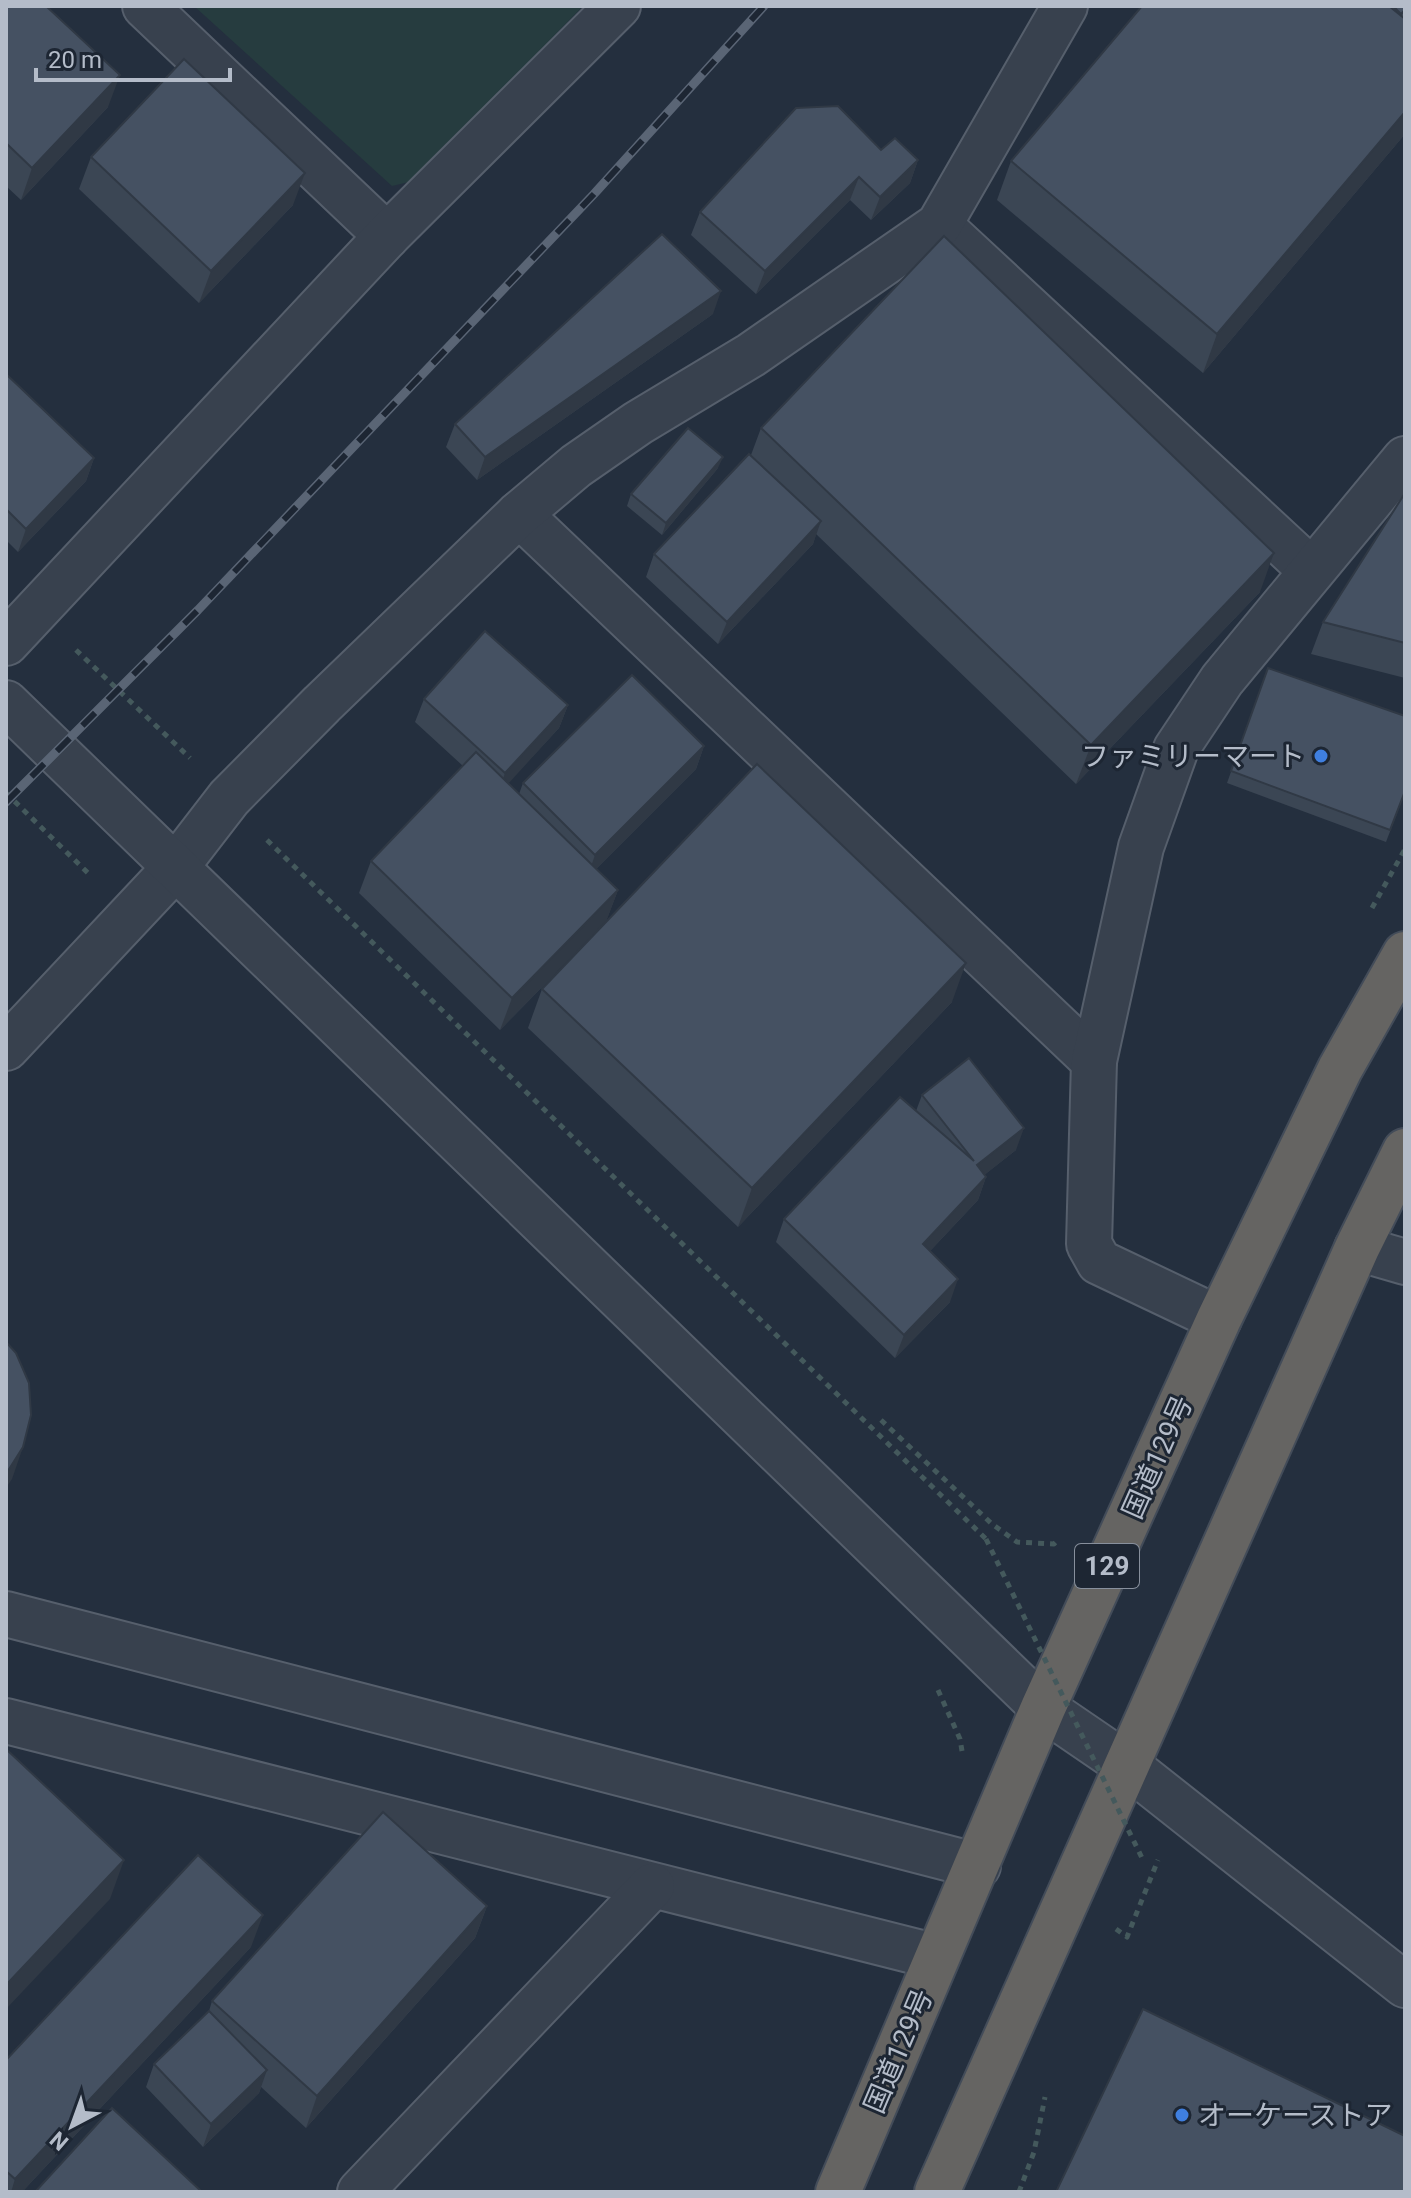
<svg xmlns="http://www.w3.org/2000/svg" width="1411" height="2198" font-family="Roboto,'Noto Sans JP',sans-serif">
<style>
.green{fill:#263c3f}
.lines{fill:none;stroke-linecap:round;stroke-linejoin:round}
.minor-casing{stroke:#565f6c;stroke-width:48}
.tertiary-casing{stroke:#565f6c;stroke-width:48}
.trunk-casing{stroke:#434c59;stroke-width:48}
.path{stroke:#44595c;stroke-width:5;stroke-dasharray:6 6;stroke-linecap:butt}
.minor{stroke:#38414e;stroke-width:44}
.tertiary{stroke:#38414e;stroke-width:44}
.trunk{stroke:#656462;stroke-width:44}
.rail-casing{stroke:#5a6575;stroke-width:9}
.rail{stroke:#1d2633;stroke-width:6;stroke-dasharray:18;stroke-linecap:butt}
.path-bridge{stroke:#44595c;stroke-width:5;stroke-dasharray:6 6;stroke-linecap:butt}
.wall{fill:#3b4654}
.shaded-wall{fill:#303945}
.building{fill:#455162;stroke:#303945;stroke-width:2}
.shop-dot{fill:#3f7fe0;stroke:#1d2633;stroke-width:3}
.labels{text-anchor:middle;stroke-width:6;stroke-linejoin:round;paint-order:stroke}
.shield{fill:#1d2633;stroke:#878f9c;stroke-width:2}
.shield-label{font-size:26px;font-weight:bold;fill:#b4bcc9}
.poi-label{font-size:28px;fill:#b4bcc9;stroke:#1d2633;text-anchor:end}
.street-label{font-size:28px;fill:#b4bcc9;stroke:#1d2633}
</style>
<rect width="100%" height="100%" fill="#242f3e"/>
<polygon class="green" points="194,6 583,6 413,181 392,186"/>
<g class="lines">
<g class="minor-casing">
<g id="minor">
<polyline points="145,6 387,236"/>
<polyline points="939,225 1311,570"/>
<polyline points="519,514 1094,1061"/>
<polyline points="6,643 387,236 618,6"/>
<polyline points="6,1048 175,868 229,798 322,704 519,514 576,466 638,423 751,355 939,225 1065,6"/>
<polyline points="1357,1248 1405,1262"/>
<polyline points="1219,1319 1099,1262 1089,1244 1094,1061 1141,847 1176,749 1222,680 1405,459"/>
<polyline points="6,1614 978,1866"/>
<polyline points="6,1721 937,1957"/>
<polyline points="1128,1766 1405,1985"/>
<polyline points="360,2192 652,1886"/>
</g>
</g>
<g class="tertiary-casing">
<polyline id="tertiary" points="6,703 1043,1708 1128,1766"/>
</g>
<g class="trunk-casing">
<g id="trunk">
<polyline points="838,2192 1043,1708 1219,1319 1340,1069 1405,954"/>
<polyline points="937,2192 1357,1248 1405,1151"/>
</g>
</g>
<g class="path">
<polyline points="76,650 190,758"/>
<polyline points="6,793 91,876"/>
<polyline points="267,840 986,1539"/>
<polyline points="1372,908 1405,849"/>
<polyline points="881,1420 992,1524 1017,1542 1054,1544 1056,1542"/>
<polyline points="938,1690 960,1739 962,1751"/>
<polyline points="1116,1929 1127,1937 1158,1860"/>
<polyline points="1019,2192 1034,2152 1045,2097"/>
</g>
<use href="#minor" class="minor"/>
<use href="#tertiary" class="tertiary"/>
<use href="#trunk" class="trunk"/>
<g class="rail-casing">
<polyline id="rail" points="6,802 198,610 594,194 764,6"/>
</g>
<use href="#rail" class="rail"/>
<polyline class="path-bridge" points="986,1539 1144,1862"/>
</g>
<g class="wall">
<polygon points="6,6 108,107 21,200 6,186"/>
<polygon points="1142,6 1405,6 1405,134 1203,373 997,200 1011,161"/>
<polygon points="881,150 918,160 910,183 871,220 850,200 756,294 691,235 700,212"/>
<polygon points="91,157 293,205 199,303 79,189"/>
<polygon points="713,314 477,480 446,447 455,424"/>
<polygon points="6,374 94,458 86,481 18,552 6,540"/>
<polygon points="761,428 1260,592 1076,784 816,534 813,544 718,644 646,577 654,554 751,455"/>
<polygon points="718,468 662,535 627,506 631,494"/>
<polygon points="1405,493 1405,678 1311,654 1323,622"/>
<polygon points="1268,668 1405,792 1386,842 1227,783"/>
<polygon points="424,699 568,705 559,728 508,783 519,794 523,783 704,746 696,769 596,869 618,890 606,921 952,1002 738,1227 528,1028 542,989 601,927 500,1030 359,893 371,861 463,766 415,722"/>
<polygon points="922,1095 1016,1150 984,1175 986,1177 978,1200 930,1251 950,1302 895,1358 776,1242 784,1219 916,1111"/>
<polygon points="487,1906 475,1938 306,2128 261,2087 259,2093 203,2147 146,2087 154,2064 209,2011 212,2001"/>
<polygon points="251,1947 22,2192 6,2192 6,2060"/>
</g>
<g class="shaded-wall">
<polygon points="120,75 108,107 21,200 32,168"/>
<polygon points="1405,112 1405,134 1203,373 1217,334"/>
<polygon points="918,160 910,183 871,220 880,197"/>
<polygon points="305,173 293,205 199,303 211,271"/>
<polygon points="859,177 850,200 756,294 765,271"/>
<polygon points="721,291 713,314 477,480 485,457"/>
<polygon points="723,457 718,468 662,535 666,523"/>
<polygon points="94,458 86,481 18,552 26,529"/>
<polygon points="821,521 813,544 718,644 727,622"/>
<polygon points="1274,553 1260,592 1076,784 1091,745"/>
<polygon points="568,705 559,728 497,796 505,773"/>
<polygon points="704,746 696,769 587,878 595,855"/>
<polygon points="618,890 606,922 500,1030 512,998"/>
<polygon points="966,963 952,1002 738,1227 752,1188"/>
<polygon points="1024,1128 1016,1150 968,1188 977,1165"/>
<polygon points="986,1177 978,1200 915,1267 923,1244"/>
<polygon points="958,1279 950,1302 895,1358 904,1335"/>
<polygon points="23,1447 12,1479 6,1488 6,1474"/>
<polygon points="124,1860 110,1899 6,2009 6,1985"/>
<polygon points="487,1906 475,1938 306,2128 317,2096"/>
<polygon points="263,1915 251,1947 22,2192 11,2192 15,2179"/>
<polygon points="267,2070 259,2093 203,2147 211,2124"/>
</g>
<g class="building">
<polygon points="6,6 46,6 120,75 32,168 6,143"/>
<polygon points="1142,6 1389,6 1405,19 1405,112 1217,334 1011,161"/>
<polygon points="1393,6 1405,6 1405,10 1401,14"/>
<polygon points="184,59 305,173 211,271 91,157"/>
<polygon points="838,106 881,150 895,138 918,160 880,197 859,177 765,271 700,212 796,108"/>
<polygon points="662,234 721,291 485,457 455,424"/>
<polygon points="944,236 1274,553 1091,745 761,428"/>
<polygon points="6,374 94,458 26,529 6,509"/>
<polygon points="688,428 723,457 666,523 631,494"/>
<polygon points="749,454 821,521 727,622 654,554"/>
<polygon points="1405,493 1405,643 1323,622"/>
<polygon points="485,631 568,705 505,773 424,699"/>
<polygon points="1268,668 1405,716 1405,791 1390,830 1231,771"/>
<polygon points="632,675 704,746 595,855 523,783"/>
<polygon points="476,752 618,890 512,998 371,861"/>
<polygon points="757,764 966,963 752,1188 542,989"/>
<polygon points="969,1058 1024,1128 977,1165 986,1177 923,1244 958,1279 904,1335 784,1219 900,1097 974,1161 922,1095"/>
<polygon points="6,1342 16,1353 29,1383 31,1415 23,1447 6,1474"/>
<polygon points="6,1749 124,1860 6,1985"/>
<polygon points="383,1812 487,1906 317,2096 212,2001"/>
<polygon points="198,1855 263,1915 15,2179 6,2171 6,2060"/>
<polygon points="1143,2009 1405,2136 1405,2192 1056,2192"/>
<polygon points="209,2011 267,2070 211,2124 154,2064"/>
<polygon points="112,2108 202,2192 35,2192"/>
</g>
<g class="shop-dot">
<circle cx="1321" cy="756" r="8"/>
<circle cx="1182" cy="2115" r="8"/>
</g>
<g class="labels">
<rect class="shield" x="1075" y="1544" width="64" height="44" rx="6"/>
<g class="shield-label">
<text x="1107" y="1575">129</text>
</g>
<g class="poi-label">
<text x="1305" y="766">ファミリーマート</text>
<text x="1198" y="2125" text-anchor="start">オーケーストア</text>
</g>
<g class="street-label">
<text transform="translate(1157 1457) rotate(-66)" y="10">国道129号</text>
<text transform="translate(898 2051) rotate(-67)" y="10">国道129号</text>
</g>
</g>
<rect width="1411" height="2198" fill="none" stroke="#b4bcc9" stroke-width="16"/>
<g transform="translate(72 2126) rotate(221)" stroke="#1d2633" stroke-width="6" paint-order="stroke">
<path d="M0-6L14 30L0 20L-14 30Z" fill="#b4bcc9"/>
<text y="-12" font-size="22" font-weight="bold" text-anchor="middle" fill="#b4bcc9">N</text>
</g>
<path d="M36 68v12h194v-12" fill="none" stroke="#b4bcc9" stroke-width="4"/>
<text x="48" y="68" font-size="24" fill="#b4bcc9" stroke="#1d2633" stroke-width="6" paint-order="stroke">20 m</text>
</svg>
